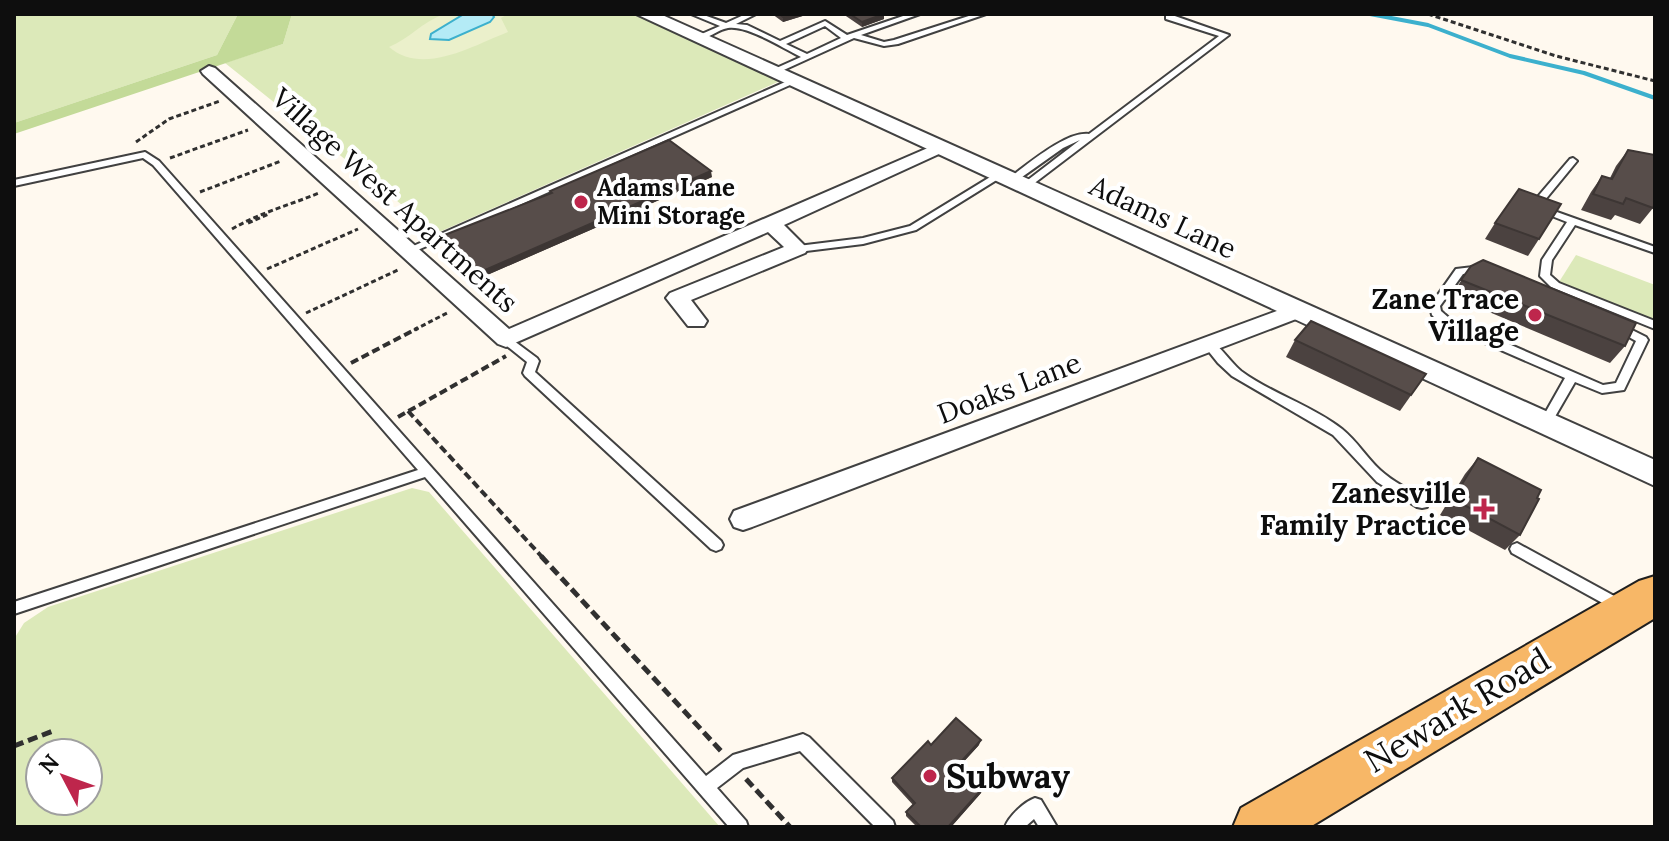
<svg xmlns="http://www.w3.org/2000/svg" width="1669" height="841" font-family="Lora,serif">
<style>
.green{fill:#dce9b9;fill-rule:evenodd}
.forest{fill:#c3da98}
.pitch{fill:#ebf0cb}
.water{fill:#b4ebf6;stroke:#3cb0cd;stroke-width:2}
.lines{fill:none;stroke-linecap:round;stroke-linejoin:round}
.stream{stroke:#3cb0cd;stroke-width:4}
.service-casing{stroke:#414141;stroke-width:4}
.minor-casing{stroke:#414141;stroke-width:4}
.tertiary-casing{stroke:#414141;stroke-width:4}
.primary-casing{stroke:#1f1f1f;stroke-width:4}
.path-far2{stroke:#303030;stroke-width:3;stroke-dasharray:5 3;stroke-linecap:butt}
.path-far1{stroke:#303030;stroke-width:4;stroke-dasharray:8 4;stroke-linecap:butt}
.path{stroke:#303030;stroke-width:5;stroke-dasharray:10 5;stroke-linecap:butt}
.service{fill:#fff;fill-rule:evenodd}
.minor{fill:#fff;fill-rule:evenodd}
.tertiary{fill:#fff;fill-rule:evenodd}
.primary{fill:#f7b767;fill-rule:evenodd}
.wall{fill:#4b4240}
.shaded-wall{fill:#3d3634}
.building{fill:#574d4a;stroke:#3d3634;stroke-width:2}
.poi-dot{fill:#be264c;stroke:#fff;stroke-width:3}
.labels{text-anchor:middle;stroke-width:8;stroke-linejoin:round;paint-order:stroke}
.far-poi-label{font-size:24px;font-weight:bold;fill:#0e0e0e;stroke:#fff;text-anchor:start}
.street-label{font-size:28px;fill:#0e0e0e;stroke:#fff}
.poi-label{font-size:28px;font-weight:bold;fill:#0e0e0e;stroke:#fff;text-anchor:end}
.near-street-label{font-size:34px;fill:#0e0e0e;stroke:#fff}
.near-poi-label{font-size:34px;font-weight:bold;fill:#0e0e0e;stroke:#fff;text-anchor:start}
</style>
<rect width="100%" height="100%" fill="#fff9ef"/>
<g class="green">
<polygon points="14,14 238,14 217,55 14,123"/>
<polygon points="292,14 633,14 780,81 437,233 225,63 283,44"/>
<polygon points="1576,255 1655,285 1655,320 1559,282"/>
<path d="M 412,488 L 429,492 L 720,827 L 14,827 L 14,639 L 24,623 L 48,607 ZM 88,753 L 88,801 L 40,801 L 40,753 Z"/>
</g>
<polygon class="forest" points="238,14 292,14 283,44 14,134 14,123 217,55"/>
<path class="pitch" d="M 444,14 L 508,14 L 501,18 L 508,32 C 472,46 423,76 389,47 C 409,39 422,22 444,14 Z"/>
<polygon class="water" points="464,14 492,14 494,17 490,22 449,40 430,39 431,34"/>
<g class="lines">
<polyline class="stream" points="1370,14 1428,25 1510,56 1584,73 1655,98"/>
<g class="service-casing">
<g id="service">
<path d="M 691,14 L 701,14 L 726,23 L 746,14 L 756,14 L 736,24 L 747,25 L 780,41 L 825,21 L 847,35 L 909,14 L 920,14 L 861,35 L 884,42 L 894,40 L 975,14 L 986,14 L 898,44 L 884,46 L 854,38 L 775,74 L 772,74 L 772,70 L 801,57 C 783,48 747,25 728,28 C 717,30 708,39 697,40 L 697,36 L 720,26 ZM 825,26 L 841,38 L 807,54 L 786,44 Z"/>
<path d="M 1166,15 L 1172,15 L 1229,35 L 1028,188 L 1022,188 L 1020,186 L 1080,140 L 1063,148 L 1015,182 L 1009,182 L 1009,178 C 1027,165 1066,131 1089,134 L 1219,36 L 1166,19 Z"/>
<polygon points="792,79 799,81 411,253 403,253 402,251"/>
<polygon points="145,152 159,161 706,776 733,755 803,734 809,737 893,821 895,827 875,827 800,751 743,768 717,788 746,821 748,827 729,827 425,477 14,614 14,602 418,470 153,165 143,158 14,186 14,180"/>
<polygon points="1573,158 1577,161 1540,206 1655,247 1655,253 1575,225 1552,260 1550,275 1559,283 1655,321 1655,329 1551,287 1540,276 1542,260 1567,222 1529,207 1570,159"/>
<polygon points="1000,171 1003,172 1003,176 916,230 863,244 798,252 793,249 798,246 863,238 910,226"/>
<polygon points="1473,267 1487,274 1482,277 1472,273 1463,274 1440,306 1441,311 1449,318 1603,385 1616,383 1636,341 1613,328 1614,325 1622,325 1646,337 1648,340 1624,390 1602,393 1575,382 1549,427 1541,427 1539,424 1565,378 1441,324 1432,315 1430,306 1456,269"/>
<polygon points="506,335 537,358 539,361 535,372 721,541 723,545 721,549 716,551 711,549 525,376 523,373 527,362 502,342 500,339 502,336"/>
<path d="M 1210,341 C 1222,347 1230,362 1241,371 C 1272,394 1311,405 1342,429 C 1357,441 1366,457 1380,470 C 1393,482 1411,491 1427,499 L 1428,503 L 1427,507 L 1422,508 L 1417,507 L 1377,482 L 1333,435 L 1232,376 L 1218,363 L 1206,348 L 1204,345 L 1206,342 Z"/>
<polygon points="1517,543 1627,603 1629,607 1627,611 1622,613 1617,611 1512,553 1510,549 1512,545"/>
<path d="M 1035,798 L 1041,800 L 1057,827 L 1039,827 L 1034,819 L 1025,827 L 1005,827 C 1009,816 1024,802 1035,798 Z"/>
</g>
</g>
<g class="minor-casing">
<g id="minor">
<polygon points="209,66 215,68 509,329 937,144 943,143 952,148 784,225 808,249 805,253 691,300 707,321 704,326 688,326 666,298 670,293 784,247 768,232 506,347 498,344 203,74 201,71"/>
<polygon points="1296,304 1304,306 1307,311 1304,316 752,527 743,530 734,527 730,519 734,511"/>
</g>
</g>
<g class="tertiary-casing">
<polygon id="tertiary" points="636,14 660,14 1655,460 1655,486"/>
</g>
<g class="primary-casing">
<polygon id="primary" points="1655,576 1655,618 1310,827 1233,827 1241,808 1639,581"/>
</g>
<g class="path-far2">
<polyline points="1428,14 1556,56 1655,81"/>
<polyline points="136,142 169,119 220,101"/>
<polyline points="170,158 248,130"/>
<polyline points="200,192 281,161"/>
<polyline points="248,223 269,214"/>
<path d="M 232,229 C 259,213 290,205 319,193"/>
<polyline points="267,269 358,229"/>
<polyline points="306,313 400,269"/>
<polyline points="414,330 447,313"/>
</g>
<g class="path-far1">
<polyline points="351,363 418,328"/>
<polyline points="408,411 543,558"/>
<polyline points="398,417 506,356"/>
</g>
<g class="path">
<polyline points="541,556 721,751"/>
<polyline points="14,746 53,731"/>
<polyline points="746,779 790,827"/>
</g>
<use href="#service" class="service"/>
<use href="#minor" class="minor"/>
<use href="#tertiary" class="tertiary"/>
<use href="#primary" class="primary"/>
</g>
<g class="wall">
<polygon points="772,14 809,14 783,22"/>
<polygon points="843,14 884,14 884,19 862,27"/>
<polygon points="1628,150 1653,208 1640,224 1615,215 1611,220 1581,210 1591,192 1602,176 1610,178 1616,166"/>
<polygon points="712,177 478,279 444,242 442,236 551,193 550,191"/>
<polygon points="1495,223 1539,239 1528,256 1485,239"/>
<polygon points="1471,266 1625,346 1610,363 1451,296"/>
<polygon points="1295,340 1426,374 1400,411 1286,357"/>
<polygon points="1478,458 1537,498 1520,535 1505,550 1440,515 1465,474"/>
<polygon points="979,745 959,767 982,789 981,793 951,827 917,827 906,816 906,812 913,805 892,782 892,778"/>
</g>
<g class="shaded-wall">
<polygon points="792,14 809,14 783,22 783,17"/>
<polygon points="884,14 884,19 862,27 862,22"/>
<polygon points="711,171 712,177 478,279 476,274"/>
<polygon points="981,740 979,745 956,770 957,766"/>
<polygon points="982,789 981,793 951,827 948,827"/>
</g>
<g class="building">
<polygon points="779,14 792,14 783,17"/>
<polygon points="850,14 884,14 862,22"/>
<polygon points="669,140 711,171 476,274 442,236 552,193 550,191"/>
<polygon points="1628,150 1655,155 1655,203 1653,208 1626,198 1623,204 1593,194 1602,176 1612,179"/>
<polygon points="1519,189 1561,204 1539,239 1495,223"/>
<polygon points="1483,260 1636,323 1625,346 1461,280 1471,266"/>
<polygon points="1311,321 1426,374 1411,395 1295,340"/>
<polygon points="1478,458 1541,490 1537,498 1539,499 1520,535 1453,499"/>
<polygon points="956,718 981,740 957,766 982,789 948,827 921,827 906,812 915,803 892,778 928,741 931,745"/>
</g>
<g class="poi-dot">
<circle cx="581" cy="202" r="8"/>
<circle cx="1535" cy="315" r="8"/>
<path d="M1480 497h8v8h8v8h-8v8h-8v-8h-8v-8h8z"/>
<circle cx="930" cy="776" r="8"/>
</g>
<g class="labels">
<g class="far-poi-label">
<text x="597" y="196">Adams Lane<tspan x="597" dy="28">Mini Storage</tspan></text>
</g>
<g class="street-label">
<text transform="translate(395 200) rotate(42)" y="10">Village West Apartments</text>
<text transform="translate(1163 217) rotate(25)" y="10">Adams Lane</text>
<text transform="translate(1009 388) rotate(-21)" y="10">Doaks Lane</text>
</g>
<g class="poi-label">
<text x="1519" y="309">Zane Trace<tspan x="1519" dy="32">Village</tspan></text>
<text x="1466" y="503">Zanesville<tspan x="1466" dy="32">Family Practice</tspan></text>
</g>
<g class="near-street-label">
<text transform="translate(1457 710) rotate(-31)" y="12">Newark Road</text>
</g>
<g class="near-poi-label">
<text x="946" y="788">Subway</text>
</g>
</g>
<rect width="1669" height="841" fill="none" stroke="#0e0e0e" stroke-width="32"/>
<g transform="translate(64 777) rotate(311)"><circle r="38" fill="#ffffff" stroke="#9f9f9f" stroke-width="2"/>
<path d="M0-6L14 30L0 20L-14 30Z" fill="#be264c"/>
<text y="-12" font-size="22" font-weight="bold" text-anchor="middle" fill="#0e0e0e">N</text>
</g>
</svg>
